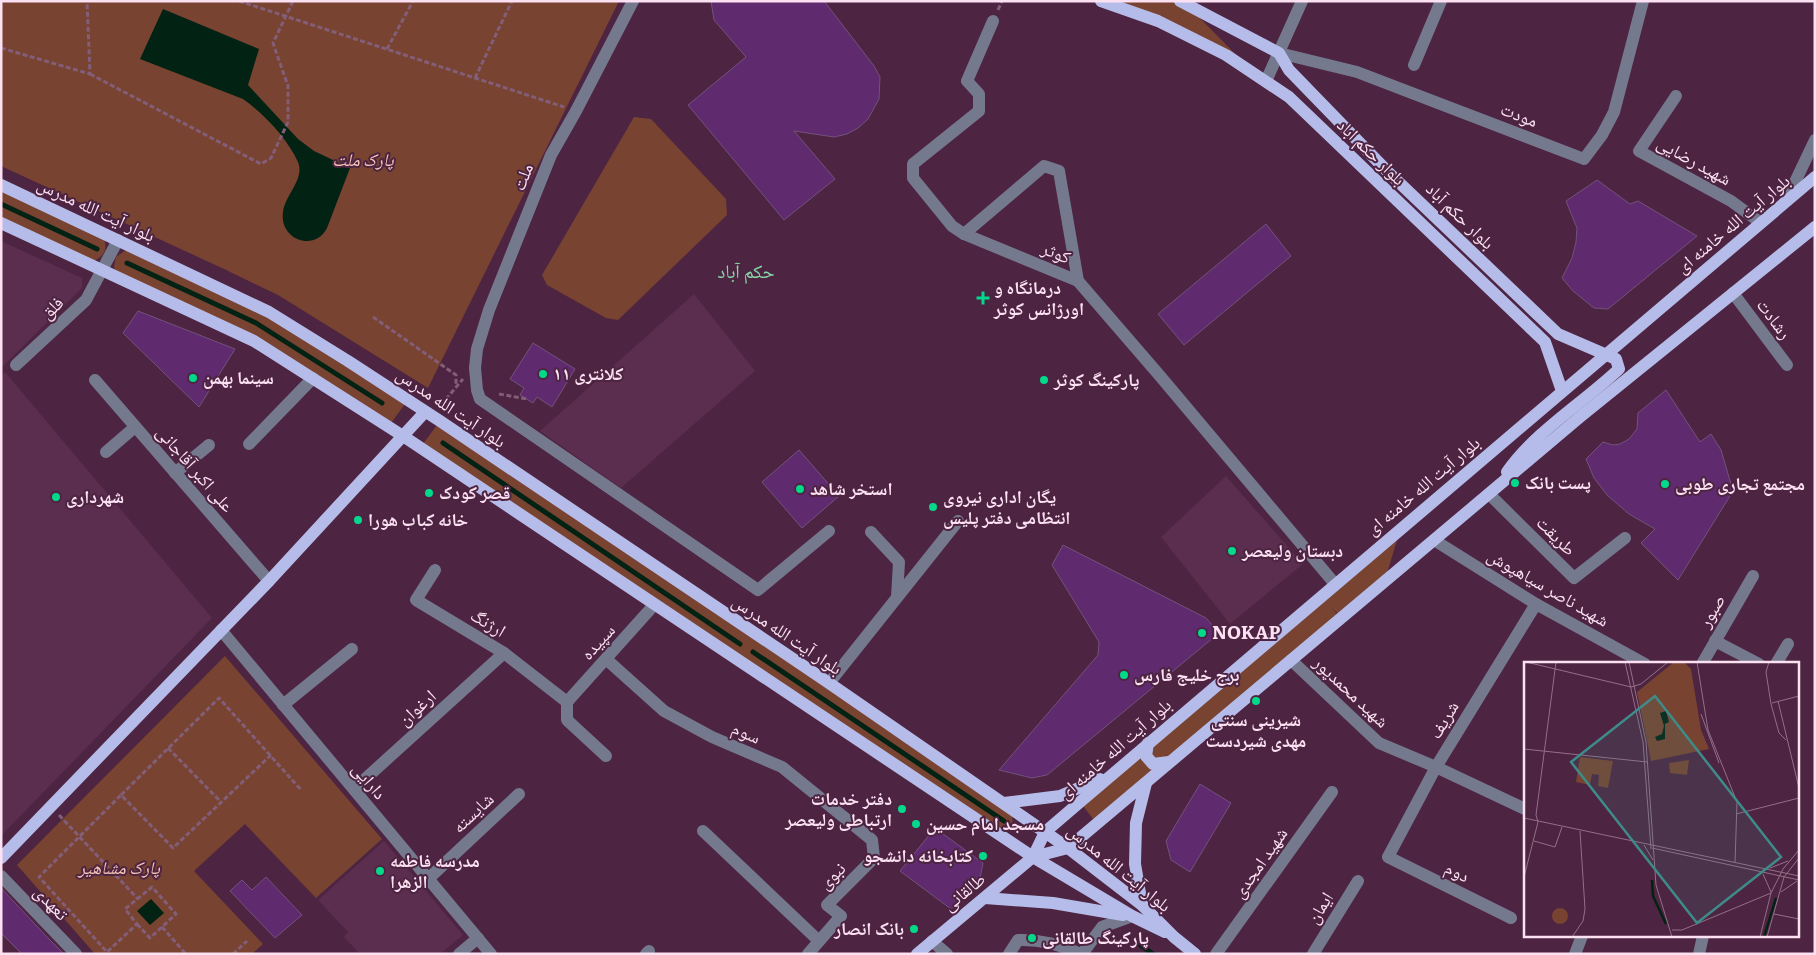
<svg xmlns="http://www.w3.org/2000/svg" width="1816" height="955" font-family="Literata,'Noto Naskh Arabic',serif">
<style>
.built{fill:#5b2d4e}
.green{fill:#794331}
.water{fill:#022213}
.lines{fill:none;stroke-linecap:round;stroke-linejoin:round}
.stream{stroke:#022213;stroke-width:5}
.building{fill:#5f2a6e;stroke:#73527c}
.path{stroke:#835e78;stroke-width:3;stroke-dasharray:5 2.5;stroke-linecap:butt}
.minor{stroke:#75798e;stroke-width:12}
.major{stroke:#b6bce9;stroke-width:12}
.poi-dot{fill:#03d98b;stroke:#4d2441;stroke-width:2}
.labels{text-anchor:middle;stroke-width:4;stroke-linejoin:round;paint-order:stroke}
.street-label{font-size:18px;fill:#fce1f3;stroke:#4d2441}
.park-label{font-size:18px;font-style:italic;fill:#f6c5b5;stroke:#4d2441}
.poi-label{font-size:18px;font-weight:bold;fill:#fce1f3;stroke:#4d2441;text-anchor:start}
.neighbourhood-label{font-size:19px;fill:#88d7ab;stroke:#4d2441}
.inset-river{fill:none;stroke:#022213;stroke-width:2.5}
.inset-road{fill:none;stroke:#937088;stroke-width:1}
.view{fill:#3e8b89;fill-opacity:0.15;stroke:#3e8b89;stroke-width:2.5}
.inset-edge{fill:none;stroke:#fce1f3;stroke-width:2.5}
</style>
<rect width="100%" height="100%" fill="#4d2441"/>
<g class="built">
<polygon points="1,241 82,278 82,288 2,367"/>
<polygon points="694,294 755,371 621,488 540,431"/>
<polygon points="5,372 212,618 1,836 1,376"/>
<polygon points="1226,476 1303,564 1230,624 1161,537"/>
<polygon points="384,841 463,935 440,954 360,954 344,937 348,932 318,900"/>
</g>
<g class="green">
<polygon points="1,1 619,1 428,388 278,295 224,269 1,166"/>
<polygon points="1101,1 1180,1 1187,5 1253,72"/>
<polygon points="634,117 651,119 726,199 727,215 618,320 606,318 547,285 542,275"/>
<path d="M 1,185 L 104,239 C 108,251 103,257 92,262 L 1,223 Z"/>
<polygon points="126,250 269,312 408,400 388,427 330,389 115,272 114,266 116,257"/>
<polygon points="440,421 1012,814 1013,827 1006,832 420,448"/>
<polygon points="1400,530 1385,580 1341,617 1331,607 1341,619 1097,824 1080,802"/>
<polygon points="225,656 382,839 316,898 245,824 194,871 263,944 252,954 95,954 17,865"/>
</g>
<g class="water">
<path d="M 163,9 L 259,49 L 248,85 L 298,139 L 314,151 L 350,168 L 327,228 C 314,253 279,239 283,212 C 285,195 305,179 298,162 C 287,138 264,114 243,99 L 140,59 Z"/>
<polygon points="151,899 164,913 150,925 137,911"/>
</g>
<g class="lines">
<g class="stream">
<polyline points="1,204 97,249"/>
<polyline points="127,263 256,323 382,403"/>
<polyline points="443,443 740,644"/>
<polyline points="753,652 1004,821"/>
<polyline points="1136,942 1153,954"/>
</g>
</g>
<g class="building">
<polygon points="711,1 824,1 874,66 880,77 879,99 868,119 858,128 847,134 834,137 794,131 835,179 784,220 688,105 746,57 714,20"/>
<polygon points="1597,180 1630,204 1638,201 1697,236 1608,309 1594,308 1573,291 1562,278 1572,258 1576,242 1577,228 1566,201"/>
<polygon points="1266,224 1291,256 1184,345 1158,314"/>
<polygon points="138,311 235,349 199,407 123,333"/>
<polygon points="533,343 575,369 552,407 537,397 533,403 520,395 524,388 510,379"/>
<polygon points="1666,390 1700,442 1711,434 1721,450 1733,491 1678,580 1641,543 1655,529 1629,514 1607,495 1594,478 1586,459 1603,442 1613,445 1620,444 1629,439 1637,429 1638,413"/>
<polygon points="799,450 839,496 802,528 762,482"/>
<polygon points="1063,545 1206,618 1219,633 1047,775 1032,778 999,770 1098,655 1099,642 1052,565"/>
<polygon points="1200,784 1231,803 1190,872 1171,860 1166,841"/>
<polygon points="935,828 983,863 979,883 951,909 900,871"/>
<polygon points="266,877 302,915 275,938 230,891 242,880 252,890"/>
<polygon points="1,888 48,938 64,954 22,954 1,933"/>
</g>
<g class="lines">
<g class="path">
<polyline points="239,1 564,107"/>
<polyline points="998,10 1002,1"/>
<polyline points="1,48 90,74 87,1"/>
<polyline points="387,49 413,1"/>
<polyline points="90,74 261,164 271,158 288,122 288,86 273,43 293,1"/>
<polyline points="475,78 512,1"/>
<polyline points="373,317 456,375 456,385"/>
<polyline points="499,394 527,399"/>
<polyline points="441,405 463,379"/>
<polyline points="168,748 221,802"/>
<polyline points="121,795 219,698 302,791"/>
<polyline points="59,815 138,899"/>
<polyline points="137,924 150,938 176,914 152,887 125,909 137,924 107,952 39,877 121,795 173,848 271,755"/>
<polyline points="162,927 186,954"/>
<polyline points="233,954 247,941"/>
</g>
<g class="minor">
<polyline points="633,1 576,111 551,155 489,310 477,349 475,368 477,390 480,399 758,590 829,531"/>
<polyline points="993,21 967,81 979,94 979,111 913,164 913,178 952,226 964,234 1078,281 1160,376 1335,584"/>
<polyline points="1279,53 1357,72 1584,159 1602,135 1614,112 1643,1"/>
<polyline points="1414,65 1441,1"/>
<polyline points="1266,81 1302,1"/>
<polyline points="1676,96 1639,151 1731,201 1761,223"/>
<polyline points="1786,201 1815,140"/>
<polyline points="964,234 1044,166 1059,171 1078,281"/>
<polyline points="1733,293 1787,365"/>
<polyline points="16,365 86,300 118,240"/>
<polyline points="95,380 269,581"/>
<polyline points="249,444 313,378"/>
<polyline points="106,452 135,427"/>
<polyline points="175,473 209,445"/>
<polyline points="1489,494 1574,578 1625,538"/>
<polyline points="871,532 899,562 897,597"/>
<polyline points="1434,540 1536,604 1645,664"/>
<polyline points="435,570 416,600 504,653 567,702"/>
<polyline points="221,630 491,954"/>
<polyline points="1715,641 1759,664"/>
<polyline points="606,659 664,711 712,737 782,767 872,840 874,858 827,905 841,916 808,954"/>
<polyline points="1291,660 1379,743 1436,767 1525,809"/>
<polyline points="1702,664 1753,576"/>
<polyline points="1776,664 1788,644"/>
<polyline points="829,683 958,521"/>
<polyline points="567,702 654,605"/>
<polyline points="567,702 567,720 606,756"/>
<polyline points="283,705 352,649"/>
<polyline points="354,789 504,653"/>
<polyline points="703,831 819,941"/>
<polyline points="1,876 76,954"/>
<polyline points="428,879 519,794"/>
<polyline points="1511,918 1388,857 1436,767 1536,604"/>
<polyline points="932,941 947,954"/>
<polyline points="459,954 478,938"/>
<polyline points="646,954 649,951"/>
<path d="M 1009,954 L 1018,940 C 1041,939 1060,945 1081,954"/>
<polyline points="1082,954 1102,927 1132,916"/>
<polyline points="1216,954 1332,792"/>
<polyline points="1313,954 1358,881"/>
<polyline points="1575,954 1582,936"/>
<polyline points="1699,954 1703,936"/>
</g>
<g class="major">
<polyline points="1101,1 1158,21 1226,55 1289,97 1545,342 1562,391"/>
<path d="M 1180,1 L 1279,53 L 1289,70 L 1387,171 L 1558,334 L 1616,359 L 1619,369 C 1583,403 1536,431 1507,472"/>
<polyline points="1,185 269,312 348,361 440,421 829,683 1068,848 1142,905 1174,937 1195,954"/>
<polyline points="1,223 254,341 403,436 1033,857 1132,916 1165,932"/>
<polyline points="1148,743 1146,756 1153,764 1169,762"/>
<polyline points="1004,803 1060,796 1100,779"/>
<polyline points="1033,857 1068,848 1580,417 1815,227"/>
<polyline points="1,858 269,581 425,412"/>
<polyline points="985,898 1053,903 1123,915"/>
<polyline points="1142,905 1135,864 1136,823 1146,783"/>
<polyline points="917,954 1033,857 1045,832 1080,802 1815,177"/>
</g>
</g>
<g class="poi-dot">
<path d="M980.5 290.5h5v5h5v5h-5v5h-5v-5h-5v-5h5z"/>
<circle cx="543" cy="374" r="5"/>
<circle cx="193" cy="378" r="5"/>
<circle cx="1044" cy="380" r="5"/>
<circle cx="1515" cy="483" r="5"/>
<circle cx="1665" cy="484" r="5"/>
<circle cx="800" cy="489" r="5"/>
<circle cx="429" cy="493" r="5"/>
<circle cx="56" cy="497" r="5"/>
<circle cx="933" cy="507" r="5"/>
<circle cx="358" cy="520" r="5"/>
<circle cx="1232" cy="551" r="5"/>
<circle cx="1202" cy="633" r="5"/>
<circle cx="1124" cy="675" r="5"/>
<circle cx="1256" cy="701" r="5"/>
<circle cx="902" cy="809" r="5"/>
<circle cx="916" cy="824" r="5"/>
<circle cx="983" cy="856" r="5"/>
<circle cx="380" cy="871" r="5"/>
<circle cx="914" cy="929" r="5"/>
<circle cx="1032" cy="938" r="5"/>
</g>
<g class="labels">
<g class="street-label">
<text transform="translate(1519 115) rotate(21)" y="6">مودت</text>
<text transform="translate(1371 152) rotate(44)" y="6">بلوار حکم اباد</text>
<text transform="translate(1694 161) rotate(29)" y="6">شهید رضایی</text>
<text transform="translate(523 177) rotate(-68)" y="6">ملت</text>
<text transform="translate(96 210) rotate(25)" y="6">بلوار آیت الله مدرس</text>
<text transform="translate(1460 216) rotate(44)" y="6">بلوار حکم آباد</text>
<text transform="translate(1733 224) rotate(-40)" y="6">بلوار آیت الله خامنه ای</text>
<text transform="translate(1056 253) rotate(22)" y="6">کوثر</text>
<text transform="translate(52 308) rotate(-43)" y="6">فلق</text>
<text transform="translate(1774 319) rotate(53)" y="6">رشادت</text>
<text transform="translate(451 408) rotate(34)" y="6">بلوار آیت الله مدرس</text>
<text transform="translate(195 469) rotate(49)" y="6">علی اکبر آقاجانی</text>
<text transform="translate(1423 486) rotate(-40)" y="6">بلوار آیت الله خامنه ای</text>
<text transform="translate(1556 536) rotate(45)" y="6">طریقت</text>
<text transform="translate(1548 588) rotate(30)" y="6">شهید ناصر سیاهپوش</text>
<text transform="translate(1712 611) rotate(-60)" y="6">صبور</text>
<text transform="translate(488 623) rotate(31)" y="6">ارژنگ</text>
<text transform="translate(787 635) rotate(34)" y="6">بلوار آیت الله مدرس</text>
<text transform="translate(598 642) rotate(-48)" y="6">سپیده</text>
<text transform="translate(1351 692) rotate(43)" y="6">شهید محمدپور</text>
<text transform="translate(417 708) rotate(-42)" y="6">ارغوان</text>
<text transform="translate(1444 720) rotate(-59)" y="6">شریف</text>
<text transform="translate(746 733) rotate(23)" y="6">سوم</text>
<text transform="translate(1115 749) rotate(-41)" y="6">بلوار آیت الله خامنه ای</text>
<text transform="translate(369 781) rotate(50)" y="6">دارایی</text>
<text transform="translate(473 813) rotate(-43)" y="6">شایسته</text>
<text transform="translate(1260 863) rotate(-55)" y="6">شهید امجدی</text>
<text transform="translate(1119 868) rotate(39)" y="6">بلوار آیت الله مدرس</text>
<text transform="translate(1457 872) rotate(26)" y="6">دوم</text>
<text transform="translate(832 876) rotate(-45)" y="6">نبوی</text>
<text transform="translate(964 892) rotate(-39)" y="6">طالقانی</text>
<text transform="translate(51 903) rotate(46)" y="6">تعهدی</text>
<text transform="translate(1320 908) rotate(-58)" y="6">ایمان</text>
</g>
<g class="park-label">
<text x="363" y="166">پارک ملت</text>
<text x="119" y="874">پارک مشاهیر</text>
</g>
<g class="poi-label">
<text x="994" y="294">درمانگاه و<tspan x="994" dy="21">اورژانس کوثر</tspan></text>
<text x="553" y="380">کلانتری ۱۱</text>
<text x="203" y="384">سینما بهمن</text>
<text x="1054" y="386">پارکینگ کوثر</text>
<text x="1525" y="489">پست بانک</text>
<text x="1675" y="490">مجتمع تجاری طوبی</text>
<text x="810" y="495">استخر شاهد</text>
<text x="439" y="499">قصر کودک</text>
<text x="66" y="503">شهرداری</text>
<text x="943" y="503">یگان اداری نیروی<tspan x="943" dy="21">انتظامی دفتر پلیس</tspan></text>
<text x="368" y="526">خانه کباب هورا</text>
<text x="1242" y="557">دبستان ولیعصر</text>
<text x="1212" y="639">NOKAP</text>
<text x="1134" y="681">برج خلیج فارس</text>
<text x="1256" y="726" text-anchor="middle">شیرینی سنتی<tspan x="1256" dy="21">مهدی شیردست</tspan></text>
<text x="892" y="805" text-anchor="end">دفتر خدمات<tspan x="892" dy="21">ارتباطی ولیعصر</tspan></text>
<text x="926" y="830">مسجد امام حسین</text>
<text x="973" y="862" text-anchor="end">کتابخانه دانشجو</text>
<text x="390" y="867">مدرسه فاطمه<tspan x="390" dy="21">الزهرا</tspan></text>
<text x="904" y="935" text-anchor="end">بانک انصار</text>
<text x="1042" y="944">پارکینگ طالقانی</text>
</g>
<g class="neighbourhood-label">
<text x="746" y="278">حکم آباد</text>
</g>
</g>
<g transform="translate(1524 662)">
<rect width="275" height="275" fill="#4d2441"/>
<path d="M 150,0 L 160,0 L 167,7 L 177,68 L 185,87 L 127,99 L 113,30 ZM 56,95 L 89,99 L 84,126 L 74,124 L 75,113 L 68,112 L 66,123 L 52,120 ZM 165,98 L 163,113 L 146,111 L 145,101 ZM28 254a8 8 0 1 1 16 0a8 8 0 1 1-16 0Z" fill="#794331"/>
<path d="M 142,49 L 145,60 L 141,62 L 141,77 L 133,79 L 131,75 L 138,72 L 140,64 L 136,51 Z" fill="#022213"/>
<path class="inset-river" d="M 128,218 L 129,234 L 142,262M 240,275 L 252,236"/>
<path class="inset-road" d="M 2,0 L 107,25 L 117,22 L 144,0M 101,0 L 119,80 L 127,187M 105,0 L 122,80 L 132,223 L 148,275M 173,0 L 184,68 L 213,140 L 211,201M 245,0 L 242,10 L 247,42 L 255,71 L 262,78M 254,39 L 275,126M 248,41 L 275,34M 177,52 L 195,101M 0,87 L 123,100M 212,152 L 275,136M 0,156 L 275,214M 14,160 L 12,153 L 32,0M 10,179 L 31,185 L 38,165M 120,183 L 129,198M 128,186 L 275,218M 246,206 L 264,199M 239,212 L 247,230M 0,215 L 14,160M 257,230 L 273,219M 250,252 L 275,257M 148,268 L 158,268 L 247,231M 48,275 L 59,259 L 61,247 L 56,169M 236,275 L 247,231 L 259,207 L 275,188M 243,275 L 260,215 L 275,196"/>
<path class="view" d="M 131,34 L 257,195 L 173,261 L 47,100 Z"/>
<rect width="275" height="275" class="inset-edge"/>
</g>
<rect width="1816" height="955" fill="none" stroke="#fce1f3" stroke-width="5"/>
</svg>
